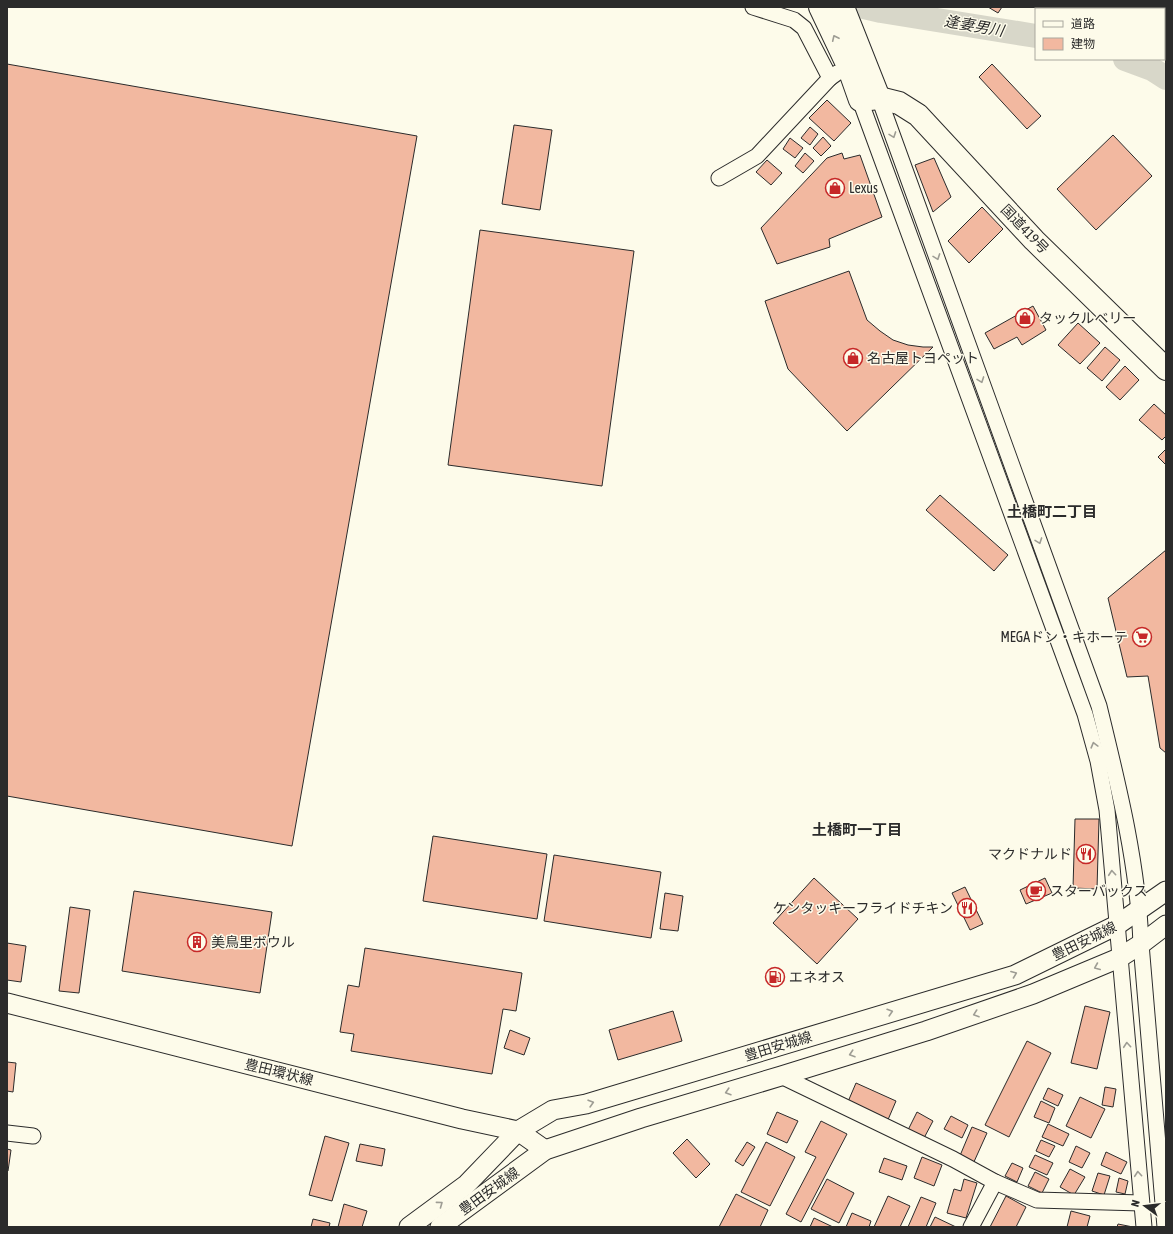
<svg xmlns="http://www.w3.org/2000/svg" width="1173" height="1234" font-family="'Asap Condensed','Noto Sans JP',sans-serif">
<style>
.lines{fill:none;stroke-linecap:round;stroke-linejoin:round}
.river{stroke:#d8d7c9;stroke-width:24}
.building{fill:#f2b8a0;stroke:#2b2b2b}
.minor-casing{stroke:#2b2b2b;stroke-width:17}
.major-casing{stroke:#2b2b2b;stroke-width:21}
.highway-casing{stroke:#2b2b2b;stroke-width:24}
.minor{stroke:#fdfbea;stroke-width:15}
.major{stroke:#fdfbea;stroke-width:19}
.highway{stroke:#fdfbea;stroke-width:22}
.power{stroke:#c62828;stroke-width:1;stroke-dasharray:14 3 2 3;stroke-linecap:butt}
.oneway{stroke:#9e9d94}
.labels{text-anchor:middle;stroke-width:3;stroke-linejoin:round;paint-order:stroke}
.poi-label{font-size:14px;fill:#2b2b2b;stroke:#fdfbea;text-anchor:start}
.street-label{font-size:14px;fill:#2b2b2b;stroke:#fdfbea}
.water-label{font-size:15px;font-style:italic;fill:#2b2b2b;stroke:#fdfbea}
.neighbourhood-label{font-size:15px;font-weight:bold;fill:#2b2b2b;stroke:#fdfbea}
</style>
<rect width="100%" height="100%" fill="#fdfbea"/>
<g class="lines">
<g class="river">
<polyline points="864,7 881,11 1036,36"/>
<polyline points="1125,59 1152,69 1166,78"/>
</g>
</g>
<g class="building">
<polygon points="988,7 1002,7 998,13"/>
<polygon points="1050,7 1080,7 1079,9 1055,9"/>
<polygon points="7,64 417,136 292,846 7,796"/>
<polygon points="992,64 1041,116 1027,129 979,77"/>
<polygon points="827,100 851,123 834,141 809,118"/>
<polygon points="514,125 552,130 540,210 502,204"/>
<polygon points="810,127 818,134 810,145 801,138"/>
<polygon points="1113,135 1152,176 1096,230 1057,189"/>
<polygon points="823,137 831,146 821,156 813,148"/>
<polygon points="790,138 803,148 795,158 783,149"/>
<polygon points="805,153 814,161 803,173 795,166"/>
<polygon points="842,153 844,159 860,155 882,217 829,239 830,247 777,264 761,228 827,158"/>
<polygon points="934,158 951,197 933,212 915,165"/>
<polygon points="767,160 782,173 771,185 756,172"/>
<polygon points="982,207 1003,229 969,263 948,241"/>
<polygon points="480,230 634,251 602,486 448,465"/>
<polygon points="849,271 867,320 880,331 893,340 908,345 923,347 933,347 847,431 788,369 765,301"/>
<polygon points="1033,306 1046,330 1022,345 1017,337 994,349 985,333"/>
<polygon points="1078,323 1100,343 1080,364 1058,345"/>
<polygon points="1105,347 1120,360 1102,381 1087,368"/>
<polygon points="1125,366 1139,380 1120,400 1106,387"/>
<polygon points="1154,404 1166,415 1166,436 1162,440 1139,420"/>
<polygon points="1166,449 1166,465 1158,457"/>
<polygon points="940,495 1008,555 994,571 926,510"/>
<polygon points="1166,550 1166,753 1160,748 1148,676 1127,677 1108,598"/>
<polygon points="1075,819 1099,819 1097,889 1073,888"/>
<polygon points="433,836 547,854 537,919 423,901"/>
<polygon points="554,855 661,872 651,938 544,921"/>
<polygon points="814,878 858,919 817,964 773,923"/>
<polygon points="1045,878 1052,893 1026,904 1020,890"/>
<polygon points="965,887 983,924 970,930 952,893"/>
<polygon points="134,891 272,912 260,993 122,971"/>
<polygon points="665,893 683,896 678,931 660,929"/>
<polygon points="70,907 90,910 79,993 59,991"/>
<polygon points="7,943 26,946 21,982 7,980"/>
<polygon points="365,948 522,973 516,1011 503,1009 492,1074 351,1051 354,1034 340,1032 348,985 359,987"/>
<polygon points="1085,1006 1110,1012 1097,1069 1071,1063"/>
<polygon points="673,1011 682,1041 618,1060 609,1030"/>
<polygon points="510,1030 530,1038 524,1055 504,1048"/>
<polygon points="1027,1041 1051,1053 1009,1137 985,1125"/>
<polygon points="7,1062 16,1063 13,1092 7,1091"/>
<polygon points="856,1083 896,1101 887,1122 847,1104"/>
<polygon points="1105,1087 1116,1089 1113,1107 1102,1105"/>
<polygon points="1048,1088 1063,1095 1058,1106 1043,1099"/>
<polygon points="1080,1097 1105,1109 1091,1138 1066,1126"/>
<polygon points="1041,1101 1055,1108 1049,1123 1034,1117"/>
<polygon points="777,1112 798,1121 787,1143 767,1134"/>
<polygon points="917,1112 933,1121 924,1138 908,1130"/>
<polygon points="951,1116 968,1125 962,1138 944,1129"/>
<polygon points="821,1121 847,1134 801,1222 786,1214 816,1157 805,1152"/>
<polygon points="1048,1124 1069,1134 1063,1146 1042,1137"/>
<polygon points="972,1127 987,1133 973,1164 959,1158"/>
<polygon points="325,1136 349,1143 332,1201 309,1195"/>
<polygon points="687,1139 710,1164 696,1178 673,1153"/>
<polygon points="1041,1140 1055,1146 1049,1157 1036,1151"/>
<polygon points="747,1142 755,1147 743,1166 735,1161"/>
<polygon points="766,1142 795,1157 770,1206 741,1192"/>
<polygon points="360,1144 385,1149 382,1166 356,1161"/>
<polygon points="1076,1146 1090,1153 1082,1168 1069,1162"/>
<polygon points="7,1149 11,1150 8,1171 7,1171"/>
<polygon points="1106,1152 1127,1162 1121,1174 1101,1165"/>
<polygon points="1035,1155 1053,1163 1047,1175 1029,1167"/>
<polygon points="922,1157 942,1165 934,1186 914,1178"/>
<polygon points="884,1158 907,1166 902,1180 879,1172"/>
<polygon points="1012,1163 1023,1168 1017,1182 1005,1176"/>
<polygon points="1070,1169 1085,1177 1074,1195 1060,1187"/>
<polygon points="1035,1172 1049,1179 1042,1193 1028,1186"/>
<polygon points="1098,1173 1110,1176 1104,1195 1092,1191"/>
<polygon points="1119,1178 1128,1181 1125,1194 1116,1192"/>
<polygon points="827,1179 854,1193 839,1223 811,1209"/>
<polygon points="964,1179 977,1183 966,1218 947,1213 954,1189 961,1191"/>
<polygon points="736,1194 768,1210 760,1227 719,1227"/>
<polygon points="888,1196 910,1206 900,1227 874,1227"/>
<polygon points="1006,1196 1026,1207 1016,1227 990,1227"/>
<polygon points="921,1197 936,1203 926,1227 908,1227"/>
<polygon points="344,1204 367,1211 362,1227 338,1227"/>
<polygon points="1071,1211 1090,1216 1087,1227 1067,1227"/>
<polygon points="852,1213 871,1221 869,1227 846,1227"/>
<polygon points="935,1217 956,1227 930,1227"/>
<polygon points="814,1218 833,1227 810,1227"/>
<polygon points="313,1219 330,1223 329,1227 311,1227"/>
<polygon points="1118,1224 1133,1227 1117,1227"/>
</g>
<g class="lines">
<g class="minor-casing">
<g id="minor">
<polyline points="753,7 794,20 804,28 830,78 837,73"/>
<path d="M 879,98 L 1099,706 C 1118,784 1138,863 1141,944 L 1165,1227"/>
<polyline points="860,100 1085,714 1098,761 1107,810 1144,1227"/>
<polyline points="719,178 757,156 830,78"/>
<polyline points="781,1076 953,1159 995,1182 971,1227"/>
<polyline points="7,1133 33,1136"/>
<polyline points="995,1182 1037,1200 1141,1203"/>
</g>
</g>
<g class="major-casing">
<g id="major">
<polyline points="7,1003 462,1119 518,1131 545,1150"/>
<polyline points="409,1227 466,1185 518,1131 553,1110 586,1104 1015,975 1117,925 1166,891"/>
<polyline points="440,1227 545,1150 641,1118 781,1076 926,1031 1033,994 1119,958 1141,944 1166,925"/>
</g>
</g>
<g class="highway-casing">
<g id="highway">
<polyline points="820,7 848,66 860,100 879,98 899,103 918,115 1034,240 1166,369"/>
<polyline points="843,7 879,98"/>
</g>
</g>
<use href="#minor" class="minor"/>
<use href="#major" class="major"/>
<use href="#highway" class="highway"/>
<g class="power">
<polyline points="1105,7 1108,9"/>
<polyline points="1164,45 1166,47"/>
</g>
</g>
<defs><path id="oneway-chevron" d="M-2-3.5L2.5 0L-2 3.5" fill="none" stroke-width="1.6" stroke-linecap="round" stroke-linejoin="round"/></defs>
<g class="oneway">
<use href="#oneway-chevron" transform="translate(835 38) rotate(-115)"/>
<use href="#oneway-chevron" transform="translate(893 135) rotate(70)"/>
<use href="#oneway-chevron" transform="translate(937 257) rotate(70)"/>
<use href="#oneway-chevron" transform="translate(981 380) rotate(70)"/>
<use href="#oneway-chevron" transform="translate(1039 541) rotate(70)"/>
<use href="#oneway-chevron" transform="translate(1094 745) rotate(-105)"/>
<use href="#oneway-chevron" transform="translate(1112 873) rotate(-95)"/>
<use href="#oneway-chevron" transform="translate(1097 967) rotate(157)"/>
<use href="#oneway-chevron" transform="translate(1014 974) rotate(-21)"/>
<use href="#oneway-chevron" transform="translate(890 1012) rotate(-17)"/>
<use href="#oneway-chevron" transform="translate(976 1014) rotate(161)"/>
<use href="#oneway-chevron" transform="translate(1127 1045) rotate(-95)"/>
<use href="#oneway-chevron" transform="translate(852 1054) rotate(162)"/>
<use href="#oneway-chevron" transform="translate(728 1092) rotate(163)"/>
<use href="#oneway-chevron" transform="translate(591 1103) rotate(-16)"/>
<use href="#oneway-chevron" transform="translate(1138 1174) rotate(-95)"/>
<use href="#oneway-chevron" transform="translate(440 1204) rotate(-36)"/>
</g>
<defs>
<g id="shop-ring" transform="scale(1)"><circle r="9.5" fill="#fdfbea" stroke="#c62828" stroke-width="1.5"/><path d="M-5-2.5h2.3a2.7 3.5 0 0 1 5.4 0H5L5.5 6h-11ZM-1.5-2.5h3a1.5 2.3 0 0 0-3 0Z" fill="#c62828"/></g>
<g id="supermarket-ring" transform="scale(1)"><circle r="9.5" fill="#fdfbea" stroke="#c62828" stroke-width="1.5"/><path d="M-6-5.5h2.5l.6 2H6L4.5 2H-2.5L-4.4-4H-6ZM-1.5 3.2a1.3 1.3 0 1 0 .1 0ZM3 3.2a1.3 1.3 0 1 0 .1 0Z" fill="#c62828"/></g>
<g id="restaurant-ring" transform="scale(1)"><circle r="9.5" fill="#fdfbea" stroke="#c62828" stroke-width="1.5"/><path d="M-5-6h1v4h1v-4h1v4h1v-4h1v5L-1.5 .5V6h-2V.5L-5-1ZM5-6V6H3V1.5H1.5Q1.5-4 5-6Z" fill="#c62828"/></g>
<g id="cafe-ring" transform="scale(1)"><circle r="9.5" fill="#fdfbea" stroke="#c62828" stroke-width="1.5"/><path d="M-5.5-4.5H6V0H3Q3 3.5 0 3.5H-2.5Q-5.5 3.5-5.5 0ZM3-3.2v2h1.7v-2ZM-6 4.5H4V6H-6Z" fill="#c62828"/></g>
<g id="building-ring" transform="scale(1)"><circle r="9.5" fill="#fdfbea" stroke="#c62828" stroke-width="1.5"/><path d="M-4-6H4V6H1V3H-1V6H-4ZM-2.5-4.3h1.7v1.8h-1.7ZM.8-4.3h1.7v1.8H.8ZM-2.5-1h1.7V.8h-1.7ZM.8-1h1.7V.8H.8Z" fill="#c62828"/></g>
<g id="fuel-ring" transform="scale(1)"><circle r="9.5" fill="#fdfbea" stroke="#c62828" stroke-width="1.5"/><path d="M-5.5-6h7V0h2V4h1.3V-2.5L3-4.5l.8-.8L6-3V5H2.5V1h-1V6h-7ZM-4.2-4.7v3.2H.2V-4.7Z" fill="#c62828"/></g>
</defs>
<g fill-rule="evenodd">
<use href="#shop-ring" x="835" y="188"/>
<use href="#shop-ring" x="1025" y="318"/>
<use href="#shop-ring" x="853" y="358"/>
<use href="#supermarket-ring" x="1142" y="637"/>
<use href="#restaurant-ring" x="1086" y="854"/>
<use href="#cafe-ring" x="1036" y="891"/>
<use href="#restaurant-ring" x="967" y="908"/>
<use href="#building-ring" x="197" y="942"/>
<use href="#fuel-ring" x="775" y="977"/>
</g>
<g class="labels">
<g class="poi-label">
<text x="849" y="193">Lexus</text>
<text x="1039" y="323">タックルベリー</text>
<text x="867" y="363">名古屋トヨペット</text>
<text x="1128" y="642" text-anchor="end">MEGAドン・キホーテ</text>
<text x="1072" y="859" text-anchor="end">マクドナルド</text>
<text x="1050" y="896">スターバックス</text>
<text x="953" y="913" text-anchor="end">ケンタッキーフライドチキン</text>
<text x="211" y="947">美鳥里ボウル</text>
<text x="789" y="982">エネオス</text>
</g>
<g class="street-label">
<text transform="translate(1025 229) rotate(46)" y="5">国道419号</text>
<text transform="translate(1084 941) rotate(-26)" y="5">豊田安城線</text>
<text transform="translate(778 1046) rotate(-17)" y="5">豊田安城線</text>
<text transform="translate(279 1072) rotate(14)" y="5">豊田環状線</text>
<text transform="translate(489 1191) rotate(-36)" y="5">豊田安城線</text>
</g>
<g class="water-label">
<text transform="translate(974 26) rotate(10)" y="5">逢妻男川</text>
</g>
<g class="neighbourhood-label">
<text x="1052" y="517">土橋町二丁目</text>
<text x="857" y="835">土橋町一丁目</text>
</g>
</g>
<rect width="1173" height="1234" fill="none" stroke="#2b2b2b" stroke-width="16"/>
<rect x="1035" y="8" width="130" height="52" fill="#fdfbea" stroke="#a9a89e"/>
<rect x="1043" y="21" width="20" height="6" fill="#fdfbea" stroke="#a9a89e"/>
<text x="1071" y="28" font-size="12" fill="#2b2b2b">道路</text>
<rect x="1043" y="38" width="20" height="12" fill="#f2b8a0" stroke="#a9a89e"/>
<text x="1071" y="48" font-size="12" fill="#2b2b2b">建物</text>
<g transform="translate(1145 1206) rotate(285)" stroke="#fdfbea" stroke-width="3" paint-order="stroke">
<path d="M0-3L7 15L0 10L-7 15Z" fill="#2b2b2b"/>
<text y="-6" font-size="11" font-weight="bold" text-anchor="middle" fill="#2b2b2b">N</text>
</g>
</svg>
